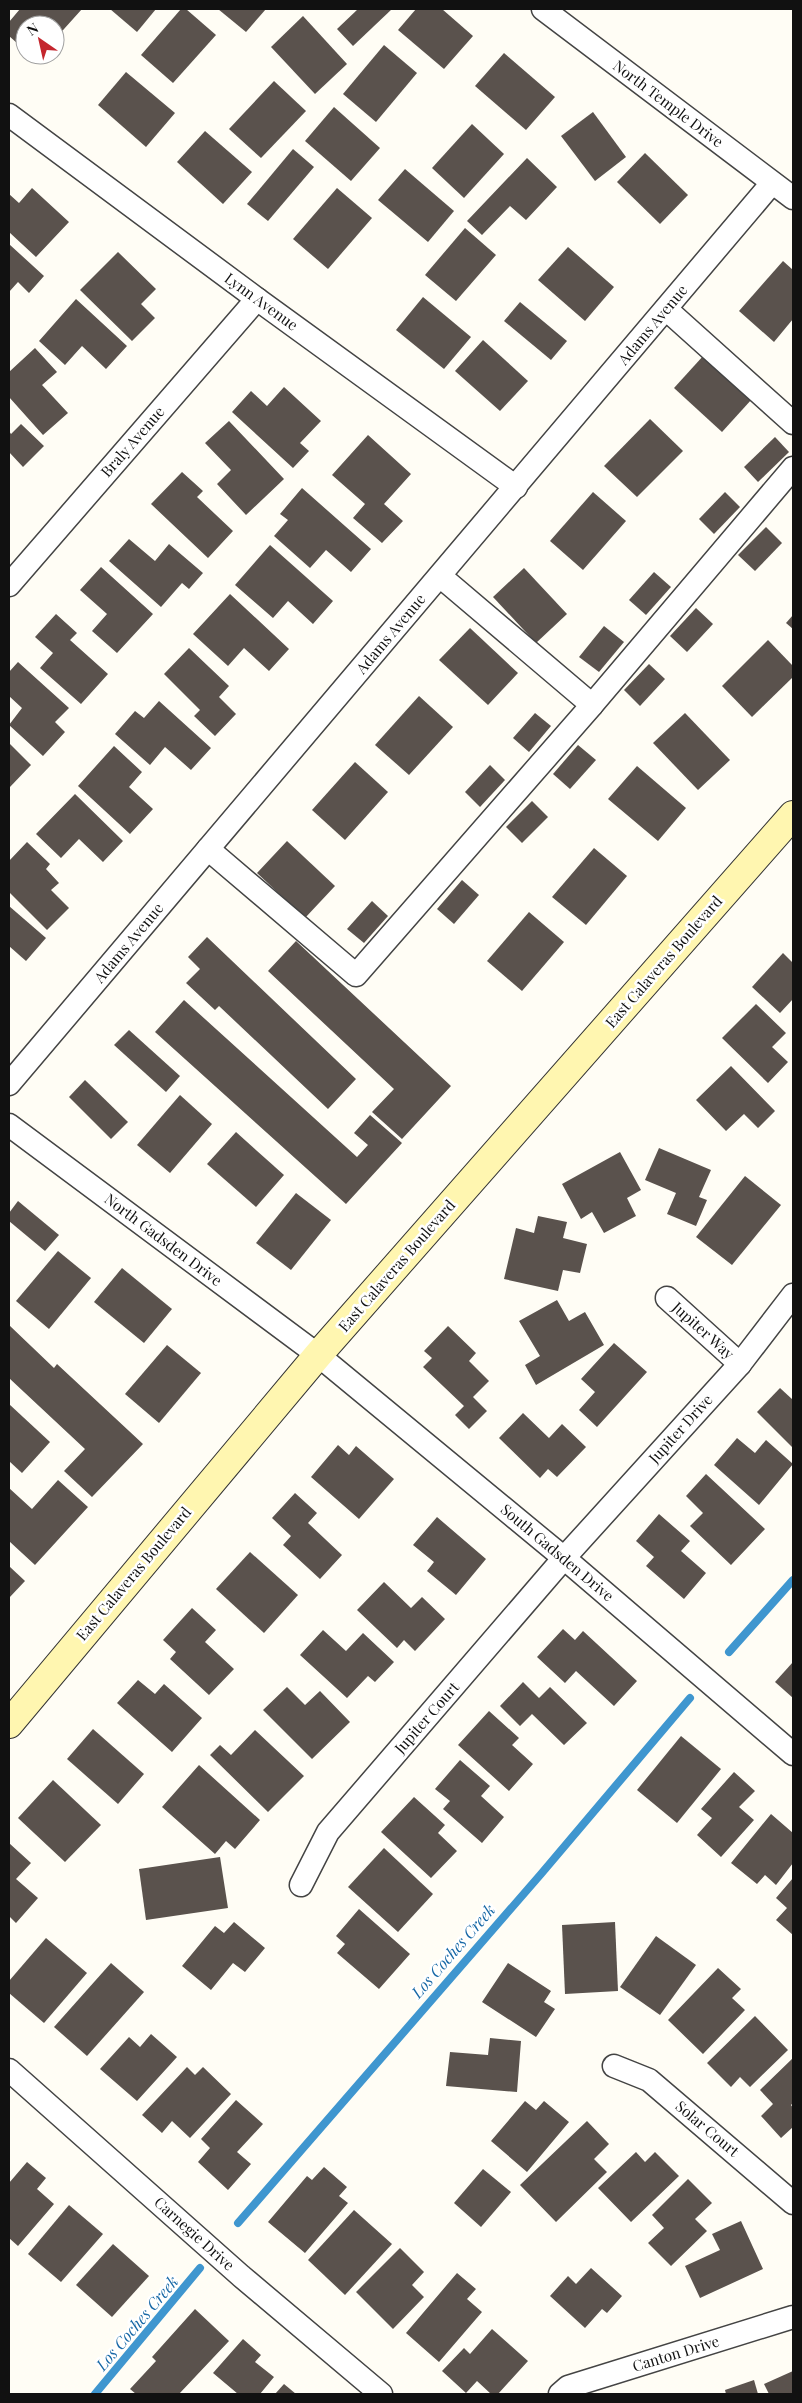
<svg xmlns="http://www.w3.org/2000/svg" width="802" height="2403" font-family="'Playfair Display',serif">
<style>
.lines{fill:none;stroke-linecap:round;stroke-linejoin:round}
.stream{stroke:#3f96cf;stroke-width:8}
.building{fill:#5a524d}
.minor-casing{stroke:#444;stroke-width:25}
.secondary-casing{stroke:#333;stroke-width:30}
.minor{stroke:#fff;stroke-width:22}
.secondary{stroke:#fff6b0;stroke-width:28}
.labels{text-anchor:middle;stroke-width:5;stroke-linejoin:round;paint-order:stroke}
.street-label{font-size:15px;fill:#111;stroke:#fff}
.water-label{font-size:16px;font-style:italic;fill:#1768a6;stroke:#fff}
</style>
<rect width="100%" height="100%" fill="#fffdf5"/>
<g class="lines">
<g class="stream">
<polyline points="729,1652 793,1580"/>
<polyline points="238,2223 541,1874 690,1698"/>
<polyline points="95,2394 200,2268"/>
</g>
</g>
<g class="building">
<polygon points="20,9 82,9 55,39 55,25 25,25 25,50 9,36 9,22"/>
<polygon points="110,9 156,9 137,32"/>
<polygon points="181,9 186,9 216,35 173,83 141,55"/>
<polygon points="218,9 266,9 246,32"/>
<polygon points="358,9 392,9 353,46 337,29"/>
<polygon points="416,9 442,9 473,36 444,69 398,30"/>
<polygon points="303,16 347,64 315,94 271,47"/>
<polygon points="384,45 417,73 376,122 343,94"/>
<polygon points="504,53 555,97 526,130 475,86"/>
<polygon points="126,72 175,113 146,147 98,105"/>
<polygon points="274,81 306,111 261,158 229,129"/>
<polygon points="334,107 380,148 351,181 305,141"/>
<polygon points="593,112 626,157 595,181 561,136"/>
<polygon points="472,124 504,154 464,198 432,168"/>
<polygon points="205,131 252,172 223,204 177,162"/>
<polygon points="293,149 314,167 268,221 247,204"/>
<polygon points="645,153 688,195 660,224 617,182"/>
<polygon points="527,158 557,187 526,220 510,206 482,235 467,221"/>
<polygon points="405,169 454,211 428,242 378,200"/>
<polygon points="32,188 69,222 36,257 9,232 9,194 19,203"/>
<polygon points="337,188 372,218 328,269 293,239"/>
<polygon points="465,228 496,255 456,301 425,275"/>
<polygon points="9,244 44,276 29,293 18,282 9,292"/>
<polygon points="568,247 614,287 585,321 538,280"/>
<polygon points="118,252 156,289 141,304 155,318 132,341 80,290"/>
<polygon points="783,261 793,270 793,319 774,342 739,311"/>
<polygon points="423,297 471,337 444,369 396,330"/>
<polygon points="76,299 127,346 106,369 82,346 65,365 39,341"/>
<polygon points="520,302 567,341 551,360 504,321"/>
<polygon points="483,340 528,381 500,411 455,371"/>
<polygon points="35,348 57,372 42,385 68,413 43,435 9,397 9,372"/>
<polygon points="704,355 752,399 722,432 674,388"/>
<polygon points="284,387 321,421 300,443 309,451 293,468 232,412 251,391 267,406"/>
<polygon points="650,419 683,451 637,497 604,466"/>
<polygon points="229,421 284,479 246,515 217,484 231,470 205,443"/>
<polygon points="21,424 44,446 23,467 9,452 9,431 11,434"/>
<polygon points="368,435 411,474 384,504 403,521 382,543 353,518 365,504 332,475"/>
<polygon points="775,437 789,452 758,482 744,467"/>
<polygon points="182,472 203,491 197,497 233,531 208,558 151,504"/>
<polygon points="302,488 371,549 351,572 326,550 310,568 274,536 288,520 280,514"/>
<polygon points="593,492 626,521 583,570 550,541"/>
<polygon points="725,492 740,507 714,534 699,519"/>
<polygon points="766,527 782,543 755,571 738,555"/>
<polygon points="129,539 155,561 169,544 203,573 189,589 182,583 161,607 109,561"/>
<polygon points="270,545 333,601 313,624 288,601 273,618 235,585"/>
<polygon points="101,567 153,614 117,653 92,631 107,614 80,590"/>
<polygon points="524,568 567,614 536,643 493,597"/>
<polygon points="654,572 671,587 646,615 629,600"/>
<polygon points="230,594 289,649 269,671 244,648 228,666 193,634"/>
<polygon points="696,608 713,624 687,652 670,636"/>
<polygon points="56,614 77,633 70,640 108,674 81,704 40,668 53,653 35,637"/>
<polygon points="793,615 793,629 786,623"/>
<polygon points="604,626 624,642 599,672 579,657"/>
<polygon points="470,628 518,673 488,705 439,660"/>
<polygon points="768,640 793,666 793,677 752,717 722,686"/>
<polygon points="189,648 229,686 219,697 236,714 215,736 194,716 200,710 164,674"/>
<polygon points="18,662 69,708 55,722 65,732 43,756 9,725 22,708 9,696 9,672"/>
<polygon points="649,664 665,679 640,706 624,690"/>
<polygon points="419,696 453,727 409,775 375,745"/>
<polygon points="159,701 211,748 191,770 165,747 150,765 115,734 135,711 144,718"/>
<polygon points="535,713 551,726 529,752 513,738"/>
<polygon points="685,713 730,760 698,790 653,743"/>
<polygon points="9,743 31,765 9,788"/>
<polygon points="578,745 596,760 570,789 553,774"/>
<polygon points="114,746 142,772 129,787 153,809 130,834 78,786"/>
<polygon points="355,762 388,792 345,840 312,810"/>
<polygon points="490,765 505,780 480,807 465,792"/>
<polygon points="637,766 686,808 658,841 608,799"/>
<polygon points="75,794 123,841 103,862 79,839 61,858 36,834"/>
<polygon points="532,801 548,817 522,843 506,827"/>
<polygon points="287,841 335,886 305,918 257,873"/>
<polygon points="27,842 50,864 46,869 59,883 51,890 69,908 47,930 9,892 9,861"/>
<polygon points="594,848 627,876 586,925 552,897"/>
<polygon points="462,880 479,895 454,924 437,909"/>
<polygon points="372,901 388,916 364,943 347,929"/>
<polygon points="9,906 46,938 26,961 9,946"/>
<polygon points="529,912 564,942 522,991 487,961"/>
<polygon points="207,937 356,1079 328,1109 219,1006 215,1010 186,983 200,969 188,957"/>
<polygon points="296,941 451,1086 402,1139 372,1112 394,1089 268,971"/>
<polygon points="783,953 793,963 793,999 780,1013 752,987"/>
<polygon points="184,1000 357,1157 368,1145 354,1133 370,1115 402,1143 346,1204 155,1032"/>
<polygon points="756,1004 786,1033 772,1047 788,1062 768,1083 722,1038"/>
<polygon points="129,1030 180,1076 166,1092 114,1045"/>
<polygon points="731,1066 775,1111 758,1128 744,1114 726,1131 696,1100"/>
<polygon points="85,1080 128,1122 111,1139 69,1097"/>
<polygon points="180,1095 212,1124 170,1173 137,1145"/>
<polygon points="236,1132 284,1175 256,1207 207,1164"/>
<polygon points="659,1148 711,1170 699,1197 707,1200 696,1226 667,1214 676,1193 645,1180"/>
<polygon points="620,1152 641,1190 627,1198 636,1216 604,1233 592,1212 581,1219 562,1184"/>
<polygon points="745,1176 781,1205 732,1265 696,1237"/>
<polygon points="296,1193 331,1220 291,1270 256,1243"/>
<polygon points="18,1201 59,1235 45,1251 9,1221 9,1213"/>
<polygon points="538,1216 567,1222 563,1238 587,1244 580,1273 563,1270 558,1291 504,1279 516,1228 534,1233"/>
<polygon points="58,1251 91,1278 49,1329 16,1301"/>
<polygon points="122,1268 172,1309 144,1343 94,1302"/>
<polygon points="557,1300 569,1321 585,1312 604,1345 536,1385 525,1365 540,1356 519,1321"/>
<polygon points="9,1325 54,1368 57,1364 143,1444 92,1497 64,1471 85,1449 9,1378"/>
<polygon points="448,1326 476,1353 469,1361 489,1381 473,1397 487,1411 469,1429 455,1415 464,1406 423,1367 432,1358 424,1351"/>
<polygon points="614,1343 647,1372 597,1427 579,1410 595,1392 581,1379"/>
<polygon points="167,1345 201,1373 159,1423 125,1394"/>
<polygon points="780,1388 793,1400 793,1448 757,1412"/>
<polygon points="9,1404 50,1442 22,1473 9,1461"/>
<polygon points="523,1413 549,1438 562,1424 586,1447 557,1477 548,1469 540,1478 499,1438"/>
<polygon points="737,1438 755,1453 766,1440 793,1464 759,1505 714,1465"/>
<polygon points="338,1445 349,1455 356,1446 394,1479 359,1519 311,1477"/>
<polygon points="706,1474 765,1529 731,1565 690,1526 703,1513 686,1496"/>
<polygon points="58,1480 88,1507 35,1565 9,1541 9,1488 32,1509"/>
<polygon points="295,1493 317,1513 308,1523 342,1555 320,1579 283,1545 291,1536 272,1518"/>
<polygon points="659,1514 690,1541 681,1551 706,1573 684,1599 646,1566 654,1557 636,1541"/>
<polygon points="437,1517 486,1559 456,1595 427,1571 434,1562 413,1545"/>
<polygon points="250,1552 298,1595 264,1633 216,1589"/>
<polygon points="9,1566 25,1581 9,1598"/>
<polygon points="384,1582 411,1608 422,1597 445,1619 415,1651 404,1640 397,1648 357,1610"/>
<polygon points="192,1608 216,1630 205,1642 234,1669 209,1695 170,1659 176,1652 163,1640"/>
<polygon points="563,1629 575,1640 583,1631 637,1681 614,1706 576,1671 565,1683 537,1657"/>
<polygon points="323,1630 346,1651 363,1633 394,1662 375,1682 368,1676 347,1698 300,1655"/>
<polygon points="793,1662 793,1698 775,1682"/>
<polygon points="138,1680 155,1694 164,1684 202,1718 172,1752 117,1703"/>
<polygon points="523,1682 539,1698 550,1687 587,1723 564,1745 532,1714 520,1726 500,1706"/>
<polygon points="287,1687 305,1705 320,1691 350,1722 312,1759 263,1710"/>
<polygon points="489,1711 519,1738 512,1745 533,1764 509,1791 458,1745"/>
<polygon points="93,1729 144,1774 118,1804 67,1759"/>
<polygon points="255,1730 304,1776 268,1812 210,1755 220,1745 231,1755"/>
<polygon points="681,1736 721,1769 677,1823 637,1790"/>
<polygon points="460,1760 490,1786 481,1796 504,1817 482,1843 443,1809 450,1801 435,1789"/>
<polygon points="199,1765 260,1820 235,1849 226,1841 215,1854 162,1807"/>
<polygon points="734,1772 755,1791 739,1807 754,1820 721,1857 697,1835 712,1818 701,1809"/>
<polygon points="53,1780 101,1825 65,1862 18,1818"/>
<polygon points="414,1797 445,1825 438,1833 457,1851 431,1878 381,1832"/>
<polygon points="771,1814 793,1833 793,1863 776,1885 765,1875 757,1884 731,1863"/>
<polygon points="9,1843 31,1863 16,1879 38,1898 16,1923 9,1916"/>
<polygon points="384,1848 433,1894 398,1932 348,1887"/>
<polygon points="220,1857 228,1908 146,1920 139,1869"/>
<polygon points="793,1878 793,1935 776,1920 787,1908 776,1898"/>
<polygon points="359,1909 410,1954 379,1989 337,1953 345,1944 336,1936"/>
<polygon points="234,1922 265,1948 245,1972 233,1963 211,1990 182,1966 215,1926 224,1933"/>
<polygon points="615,1922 618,1991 565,1994 562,1925"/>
<polygon points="656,1936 696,1965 660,2015 620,1987"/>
<polygon points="46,1938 87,1973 44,2023 9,1993 9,1981"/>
<polygon points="111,1963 144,1992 87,2056 54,2027"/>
<polygon points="508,1963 551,1991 544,2002 555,2009 536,2037 482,2002"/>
<polygon points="718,1968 741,1989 732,1998 745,2010 703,2054 668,2020"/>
<polygon points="755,2016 788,2050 750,2087 740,2077 731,2087 707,2063"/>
<polygon points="151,2034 177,2057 137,2101 100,2069 129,2037 140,2047"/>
<polygon points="490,2038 521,2041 517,2092 446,2086 450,2052 488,2055"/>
<polygon points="793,2058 793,2103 791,2105 793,2108 793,2127 781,2138 761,2116 773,2104 760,2090"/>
<polygon points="187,2067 195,2075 203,2067 231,2094 190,2138 172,2121 162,2133 142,2115"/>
<polygon points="236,2100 263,2124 237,2152 251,2164 228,2190 198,2162 210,2148 201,2139"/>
<polygon points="525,2101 536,2110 544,2101 569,2122 527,2172 491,2141"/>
<polygon points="587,2121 609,2144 594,2159 607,2172 556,2222 520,2185"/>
<polygon points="636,2152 645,2162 655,2152 679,2176 631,2222 598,2188"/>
<polygon points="27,2162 46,2178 37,2189 54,2204 18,2246 9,2238 9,2183"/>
<polygon points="324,2167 347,2187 339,2196 348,2203 305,2253 268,2222 307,2176 312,2180"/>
<polygon points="483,2169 511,2192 481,2227 454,2203"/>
<polygon points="688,2179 712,2203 695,2219 707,2231 671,2266 648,2243 664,2228 652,2215"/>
<polygon points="69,2205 103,2234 61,2282 28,2254"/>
<polygon points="354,2210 392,2244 345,2295 308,2260"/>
<polygon points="741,2221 763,2269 700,2298 685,2266 720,2250 712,2234"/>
<polygon points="113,2244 149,2276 112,2317 76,2285"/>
<polygon points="400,2248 424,2272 412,2285 424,2297 393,2329 356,2292"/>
<polygon points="591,2268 622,2296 607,2313 602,2309 585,2328 550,2296 568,2276 576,2284"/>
<polygon points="457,2273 476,2289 467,2299 482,2312 439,2362 406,2333"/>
<polygon points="195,2309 229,2341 179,2394 136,2394 130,2389 156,2361 152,2357"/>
<polygon points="492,2329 528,2361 498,2394 491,2394 477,2381 466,2393 442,2371 464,2348 470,2354"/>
<polygon points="243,2339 261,2355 255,2362 274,2377 260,2394 238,2394 213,2373"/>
<polygon points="793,2371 793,2394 769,2394 764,2384"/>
<polygon points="754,2380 758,2394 726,2394 725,2390"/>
<polygon points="284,2384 296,2394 275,2394"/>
</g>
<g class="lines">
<g class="minor-casing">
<g id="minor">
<polyline points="543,9 793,198"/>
<polyline points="9,115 257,299 516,487"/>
<polyline points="666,309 793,423"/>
<polyline points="9,585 257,299"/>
<polyline points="592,705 793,468"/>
<polyline points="208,849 356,975 592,705 440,576"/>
<polyline points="9,1084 772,183"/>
<polyline points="9,1125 318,1355 564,1558 793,1754"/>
<polyline points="667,1298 740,1364"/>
<polyline points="301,1885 328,1832 564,1558 740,1364 793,1295"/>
<polyline points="614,2066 649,2080 793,2203"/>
<polyline points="9,2070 241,2276 381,2394"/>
<polyline points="560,2394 568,2387 793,2317"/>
</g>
</g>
<g class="secondary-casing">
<polyline id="secondary" points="9,1724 318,1355 793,815"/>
</g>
<use href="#minor" class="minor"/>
<use href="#secondary" class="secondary"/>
</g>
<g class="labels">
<g class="street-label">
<text transform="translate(668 104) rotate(37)" y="5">North Temple Drive</text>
<text transform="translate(261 302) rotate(36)" y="5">Lynn Avenue</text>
<text transform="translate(653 325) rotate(-50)" y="5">Adams Avenue</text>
<text transform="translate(133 442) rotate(-49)" y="5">Braly Avenue</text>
<text transform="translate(391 634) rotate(-50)" y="5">Adams Avenue</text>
<text transform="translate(129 943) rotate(-50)" y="5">Adams Avenue</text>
<text transform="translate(664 962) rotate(-49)" y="5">East Calaveras Boulevard</text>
<text transform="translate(163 1240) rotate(37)" y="5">North Gadsden Drive</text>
<text transform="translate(397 1266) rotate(-49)" y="5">East Calaveras Boulevard</text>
<text transform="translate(703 1331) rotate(42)" y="5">Jupiter Way</text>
<text transform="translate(681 1429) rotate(-48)" y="5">Jupiter Drive</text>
<text transform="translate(557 1553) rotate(40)" y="5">South Gadsden Drive</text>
<text transform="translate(134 1574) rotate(-50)" y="5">East Calaveras Boulevard</text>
<text transform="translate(427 1718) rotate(-49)" y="5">Jupiter Court</text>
<text transform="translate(707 2129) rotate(40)" y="5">Solar Court</text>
<text transform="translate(194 2234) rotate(42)" y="5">Carnegie Drive</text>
<text transform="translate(676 2354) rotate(-17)" y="5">Canton Drive</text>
</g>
<g class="water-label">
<text transform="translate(453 1951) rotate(-49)" y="6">Los Coches Creek</text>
<text transform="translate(137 2323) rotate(-50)" y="6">Los Coches Creek</text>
</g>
</g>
<rect width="802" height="2403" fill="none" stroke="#111111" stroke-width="20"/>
<g transform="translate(40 40) rotate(326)"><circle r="24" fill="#ffffff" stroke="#a0a0a0"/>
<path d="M0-4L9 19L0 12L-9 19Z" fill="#c4262e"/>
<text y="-8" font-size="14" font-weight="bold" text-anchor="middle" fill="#111111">N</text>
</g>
</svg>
